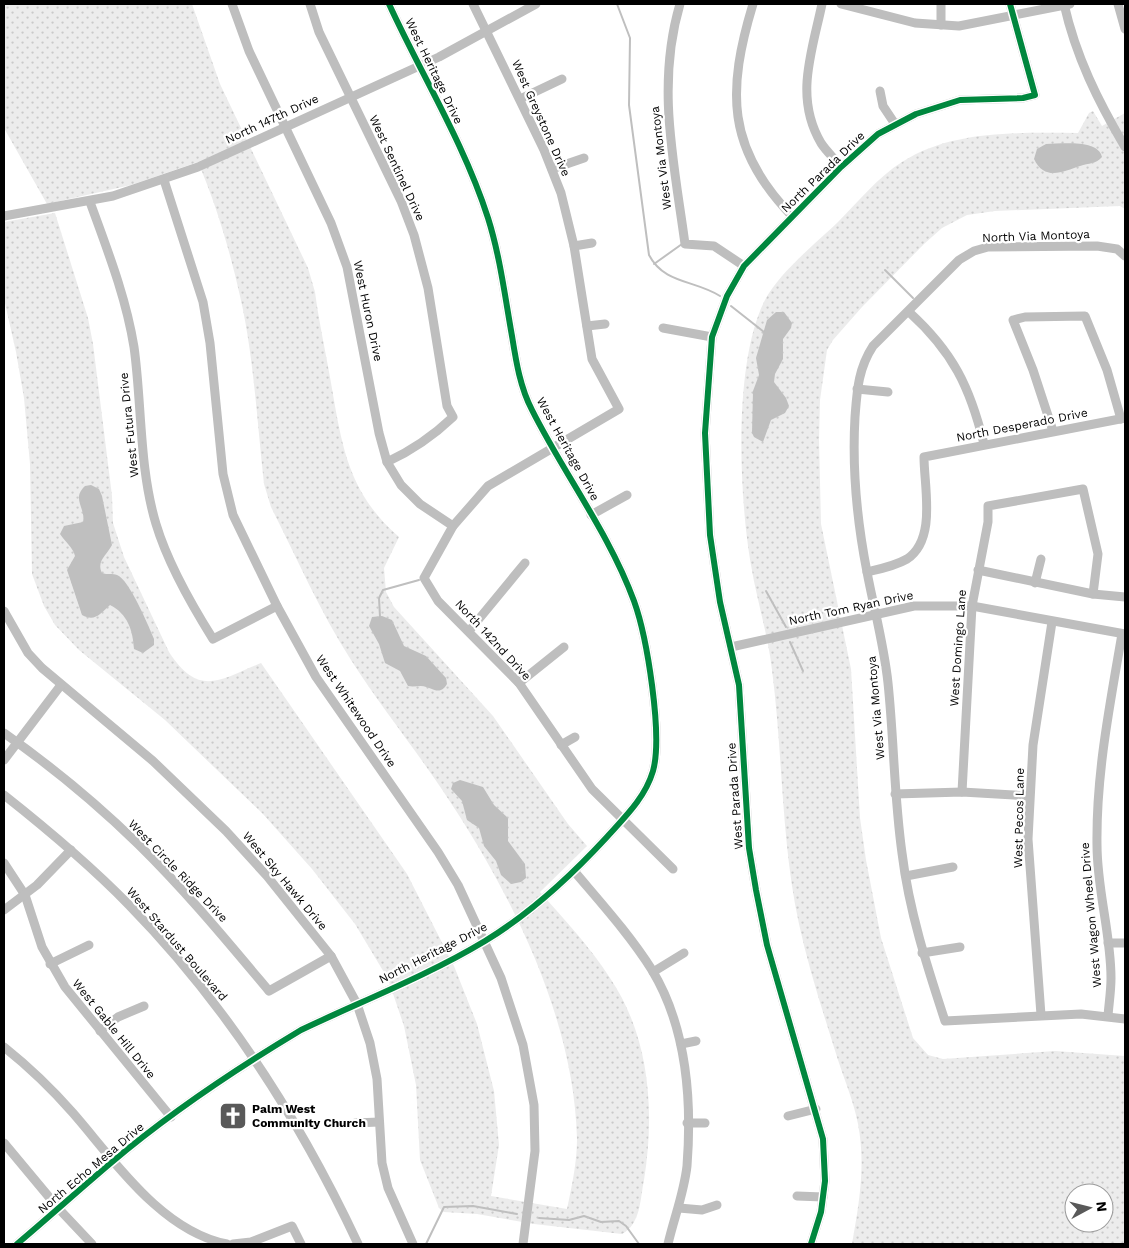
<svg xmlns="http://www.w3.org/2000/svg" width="1129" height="1248" font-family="'Work Sans',sans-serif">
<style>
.grass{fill:url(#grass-dots);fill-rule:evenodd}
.water{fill:#bfbfbf}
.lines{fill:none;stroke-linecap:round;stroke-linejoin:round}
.stream{stroke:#bfbfbf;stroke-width:2}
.minor{stroke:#bebebe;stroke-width:9}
.cycleway-casing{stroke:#fff;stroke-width:9}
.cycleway{stroke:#00873e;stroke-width:6}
.labels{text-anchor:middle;stroke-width:4.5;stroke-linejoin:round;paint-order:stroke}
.street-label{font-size:12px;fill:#000;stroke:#fff}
.poi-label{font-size:12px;font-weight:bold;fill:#000;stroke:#fff;text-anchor:start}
</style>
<defs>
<pattern id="grass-dots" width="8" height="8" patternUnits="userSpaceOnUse" patternTransform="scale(1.25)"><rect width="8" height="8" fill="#ececec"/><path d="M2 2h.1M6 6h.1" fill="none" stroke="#c9c9c9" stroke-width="1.8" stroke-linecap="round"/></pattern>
</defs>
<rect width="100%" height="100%" fill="#fff"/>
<g class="grass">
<path d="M 4,4 L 192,4 L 220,84 L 308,268 L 315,292 C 319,323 326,353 331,383 C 342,446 348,493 399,537 L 384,568 L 386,592 L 394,607 L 493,716 L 568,824 L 587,846 L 540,892 C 564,919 590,947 610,978 C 650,1037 655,1112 644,1180 C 640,1199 641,1224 622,1234 L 534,1224 L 477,1214 L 444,1212 L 439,1208 L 420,1160 L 416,1085 L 404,1026 L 388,979 L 355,924 L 312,869 L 263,814 L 165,720 L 79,650 L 55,625 L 44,606 L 32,574 L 30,464 L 24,398 L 16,352 L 4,299 L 4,222 L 55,213 L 88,318 L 93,344 L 112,496 L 113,523 L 124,557 L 169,652 C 199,698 220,680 261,663 L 407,874 L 454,966 L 477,1024 L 494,1091 L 499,1145 L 491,1196 L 567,1209 C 572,1186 577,1162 577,1139 C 574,1015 509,889 441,788 C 412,745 379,704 351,660 C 320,612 297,558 271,507 L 264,484 C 257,422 254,357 240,296 C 230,251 216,204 198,162 L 131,185 L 47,204 L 4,128 Z"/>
<path d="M 1093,111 L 1102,126 L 1125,113 L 1125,209 L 1120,206 L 995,211 L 967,215 L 942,228 L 924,244 L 862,307 L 833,340 L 827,350 L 820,400 L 819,440 L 821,524 L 851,669 L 860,818 L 866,860 L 881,938 L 913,1038 L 928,1055 L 943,1059 L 1055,1051 L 1125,1056 L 1125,1244 L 852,1244 C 859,1204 866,1165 858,1124 C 854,1103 845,1081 838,1060 C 824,1015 809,970 799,924 C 781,841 783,755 772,670 C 768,635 757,601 751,565 C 739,496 733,362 765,300 C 780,272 815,244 838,222 C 858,202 878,177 902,162 C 953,129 1020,133 1078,133 L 1089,113 ZM 1074,1193 L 1104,1193 L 1104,1223 L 1074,1223 Z"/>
</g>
<g class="water">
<path d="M 1046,144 C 1061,144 1098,139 1102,157 C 1096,164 1089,163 1080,166 C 1064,171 1045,182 1034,159 L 1037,149 Z"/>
<polygon points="776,312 784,312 792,323 791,328 783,339 783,359 775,374 774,382 786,398 789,406 785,413 771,420 763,442 754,437 752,433 753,391 759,375 756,358 767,320"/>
<path d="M 91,485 L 99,489 L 102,496 L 112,545 C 107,555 96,561 102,573 C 107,575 113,573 117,575 C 129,579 149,627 154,639 L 154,645 L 143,653 L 134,649 C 133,631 128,614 110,605 C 100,614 95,622 82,615 L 67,570 L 75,556 C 73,547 65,542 60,534 L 64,526 L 83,522 C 86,508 71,499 85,486 Z"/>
<path d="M 382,616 L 392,620 L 404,646 L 426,656 L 446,678 L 447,684 C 439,697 433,687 421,686 C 417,686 413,687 408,686 L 400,671 L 385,663 L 379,644 L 369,626 L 372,617 Z"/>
<polygon points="460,780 483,787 494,805 508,818 508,841 525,864 526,878 521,882 511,884 501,875 496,861 484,846 479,828 467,820 462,801 451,789 453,783"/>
</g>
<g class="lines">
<g class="stream">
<path d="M 617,4 L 630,38 L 629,105 L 649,255 C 664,284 695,280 720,296"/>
<polyline points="654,264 682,244"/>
<polyline points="885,270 913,298"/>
<polyline points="731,306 764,332"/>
<polyline points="766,591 786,627"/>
<polyline points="380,617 379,598 383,590 419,580"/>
<polyline points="790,642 803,671"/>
<polyline points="539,1218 569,1220 584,1216 601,1222 619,1221 626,1226 639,1244"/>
<polyline points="426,1244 444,1207 473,1206 517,1214"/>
</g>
<g class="minor">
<polyline points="232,4 249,51 331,223 347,267 379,433 387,462 401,485 420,504 453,526"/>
<path d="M 310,4 L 319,32 L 401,201 L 414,235 L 428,288 L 447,406 L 453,417 C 432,437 413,450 387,462"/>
<polyline points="473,4 544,150 561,193 574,246 592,359 619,409 488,486 453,526 424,578 438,601 519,683 592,789 673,869"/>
<path d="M 680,4 C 656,85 674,162 685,244 L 714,246 L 744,266"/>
<path d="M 753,4 C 727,90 726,148 792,216"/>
<path d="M 822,4 C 812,52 794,97 821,143 C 826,151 835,159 841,167"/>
<polyline points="841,4 915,23 959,26 1070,4"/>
<polyline points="941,4 941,25"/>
<path d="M 1064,4 C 1076,57 1098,101 1125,147"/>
<polyline points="1118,4 1125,29"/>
<polyline points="880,91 883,106 895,124"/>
<polyline points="520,99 562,79"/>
<polyline points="552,169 584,158"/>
<polyline points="164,180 203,302 210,343 223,474 233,515 277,606 316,677 438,852 458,885 501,978 523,1045 534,1105 535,1151 523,1244"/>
<path d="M 90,202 C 107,249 126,297 134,347 C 142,404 139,468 156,524 C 168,564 191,604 213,639 L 277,606"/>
<polyline points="4,216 113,196 198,167 439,57 536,4"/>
<polyline points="574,246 592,243"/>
<path d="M 1125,256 L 1117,249 L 1097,246 L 988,247 L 974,251 L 959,260 L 873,346 C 858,369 857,391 855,417 C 852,469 857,521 867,572 C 874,609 884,645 888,683 C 894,740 894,796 902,853 C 909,911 927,966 945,1021 L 1081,1014 L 1125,1019"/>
<path d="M 909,312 C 953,352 970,387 984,444"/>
<polyline points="587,326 605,324"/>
<polyline points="663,328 712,337"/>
<polyline points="857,389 888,392"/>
<polyline points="1053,431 1033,370 1013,320 1025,317 1085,316 1107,370 1121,419"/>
<polyline points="591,515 627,495"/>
<polyline points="978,570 1093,594 1125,597"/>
<path d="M 867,572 C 880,569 895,566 907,559 C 937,539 924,487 924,457 L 1125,418"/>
<polyline points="1035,583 1041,559"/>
<polyline points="4,611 28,653 42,668 153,761 226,831 267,876 331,956 357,1004 370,1043 377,1079 382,1163 388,1188 413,1244"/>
<polyline points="469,631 525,563"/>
<polyline points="731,647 914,606 972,606 1125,634"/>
<polyline points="519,683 564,647"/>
<path d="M 4,733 C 51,766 97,804 138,844 C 185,890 227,941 269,991 L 331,956"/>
<polyline points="561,745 575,737"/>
<polyline points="4,760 61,685"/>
<polyline points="962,792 972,606 988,522 988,506 1083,489 1098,554 1093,594"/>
<polyline points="895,794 962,792 1029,796"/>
<path d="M 4,795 C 47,829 90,865 129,905 C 225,1003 300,1120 358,1244"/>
<polyline points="4,863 25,895 42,947 65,987 171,1117"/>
<path d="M 574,871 C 601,903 630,935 652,970 C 687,1028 692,1101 687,1166 C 684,1193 674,1218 668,1244"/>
<polyline points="906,876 953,867"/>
<polyline points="4,910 37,885 71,850"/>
<polyline points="1108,943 1125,943"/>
<polyline points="922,953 960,947"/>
<polyline points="50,964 89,945"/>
<polyline points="653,972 684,953"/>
<polyline points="1041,1015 1028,839 1033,745 1052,622"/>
<path d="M 1108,1016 C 1109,1003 1111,991 1111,978 C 1111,934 1097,890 1097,845 C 1096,774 1110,704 1122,634"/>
<polyline points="100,1031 118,1017 144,1006"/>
<polyline points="681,1044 696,1041"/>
<path d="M 4,1047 C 29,1067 52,1089 73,1113 C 114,1160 161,1231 227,1244"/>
<polyline points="788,1116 816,1109"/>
<polyline points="355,1123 379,1122"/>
<polyline points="687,1123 705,1123"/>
<polyline points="4,1143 59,1209 92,1244"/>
<polyline points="797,1196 823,1197"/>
<polyline points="679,1208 702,1210 717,1205"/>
<path d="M 17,1244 C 49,1217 80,1189 112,1162 C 170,1113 236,1069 301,1030 C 362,1001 427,976 485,941 C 531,913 570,877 606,838 C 625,817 645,798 653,771 C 663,735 647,637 634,601 C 609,533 564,474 532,410 C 520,387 516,361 512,336 C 505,297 500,256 488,218 C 464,143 421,74 389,4"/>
<polyline points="233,1244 251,1242 292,1226 301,1244"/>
<polyline points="811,1244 821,1212 825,1181 823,1139 767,945 756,890 749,848 739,685 720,602 710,535 705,433 712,337 727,296 744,266 841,167 878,134 916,114 960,100 1023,98 1035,95 1010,4"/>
</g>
<g class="cycleway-casing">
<g id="cycleway">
<path d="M 17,1244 C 49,1217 80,1189 112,1162 C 170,1113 236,1069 301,1030 C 362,1001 427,976 485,941 C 531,913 570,877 606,838 C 625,817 645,798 653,771 C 663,735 647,637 634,601 C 609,533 564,474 532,410 C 520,387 516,361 512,336 C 505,297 500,256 488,218 C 464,143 421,74 389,4"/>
<polyline points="811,1244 821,1212 825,1181 823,1139 767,945 756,890 749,848 739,685 720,602 710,535 705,433 712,337 727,296 744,266 841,167 878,134 916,114 960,100 1023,98 1035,95 1010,4"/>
</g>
</g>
<use href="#cycleway" class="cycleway"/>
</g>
<defs>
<g id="church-square" transform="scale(1.4375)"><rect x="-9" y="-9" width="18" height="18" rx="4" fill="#595959" stroke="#fff"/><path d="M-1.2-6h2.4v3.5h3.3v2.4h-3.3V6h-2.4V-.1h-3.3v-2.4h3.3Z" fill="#fff"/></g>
</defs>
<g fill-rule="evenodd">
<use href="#church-square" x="233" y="1116"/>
</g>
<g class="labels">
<g class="street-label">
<text transform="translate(434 71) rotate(64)" y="4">West Heritage Drive</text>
<text transform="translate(541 118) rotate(66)" y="4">West Greystone Drive</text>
<text transform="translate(272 119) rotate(-25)" y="4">North 147th Drive</text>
<text transform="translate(661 158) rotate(-97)" y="4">West Via Montoya</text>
<text transform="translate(397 168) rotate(65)" y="4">West Sentinel Drive</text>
<text transform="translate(823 172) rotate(-44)" y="4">North Parada Drive</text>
<text transform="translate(1036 236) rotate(-2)" y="4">North Via Montoya</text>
<text transform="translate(368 311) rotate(78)" y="4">West Huron Drive</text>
<text transform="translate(129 425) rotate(-96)" y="4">West Futura Drive</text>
<text transform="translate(1022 425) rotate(-11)" y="4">North Desperado Drive</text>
<text transform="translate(568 449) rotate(61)" y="4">West Heritage Drive</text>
<text transform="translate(851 608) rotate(-12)" y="4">North Tom Ryan Drive</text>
<text transform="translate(493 640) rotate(47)" y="4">North 142nd Drive</text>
<text transform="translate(958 648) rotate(-86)" y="4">West Domingo Lane</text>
<text transform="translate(876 708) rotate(-95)" y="4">West Via Montoya</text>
<text transform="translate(356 711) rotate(56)" y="4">West Whitewood Drive</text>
<text transform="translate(735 796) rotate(-94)" y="4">West Parada Drive</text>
<text transform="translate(1019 818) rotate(-89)" y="4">West Pecos Lane</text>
<text transform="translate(178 871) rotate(46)" y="4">West Circle Ridge Drive</text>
<text transform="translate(285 881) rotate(50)" y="4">West Sky Hawk Drive</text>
<text transform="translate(1091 915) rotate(-95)" y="4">West Wagon Wheel Drive</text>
<text transform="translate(177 944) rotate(49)" y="4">West Stardust Boulevard</text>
<text transform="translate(433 953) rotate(-27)" y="4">North Heritage Drive</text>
<text transform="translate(114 1029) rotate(51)" y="4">West Gable Hill Drive</text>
<text transform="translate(91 1168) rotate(-40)" y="4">North Echo Mesa Drive</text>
</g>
<g class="poi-label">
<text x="252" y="1113">Palm West<tspan x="252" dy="14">Community Church</tspan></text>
</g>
</g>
<rect width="1129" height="1248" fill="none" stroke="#000000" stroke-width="10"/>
<g transform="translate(1089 1208) rotate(83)"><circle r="24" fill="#ffffff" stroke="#999999"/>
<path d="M0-4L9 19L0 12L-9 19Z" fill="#595959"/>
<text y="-8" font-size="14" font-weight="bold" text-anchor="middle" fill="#000000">N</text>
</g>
</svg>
